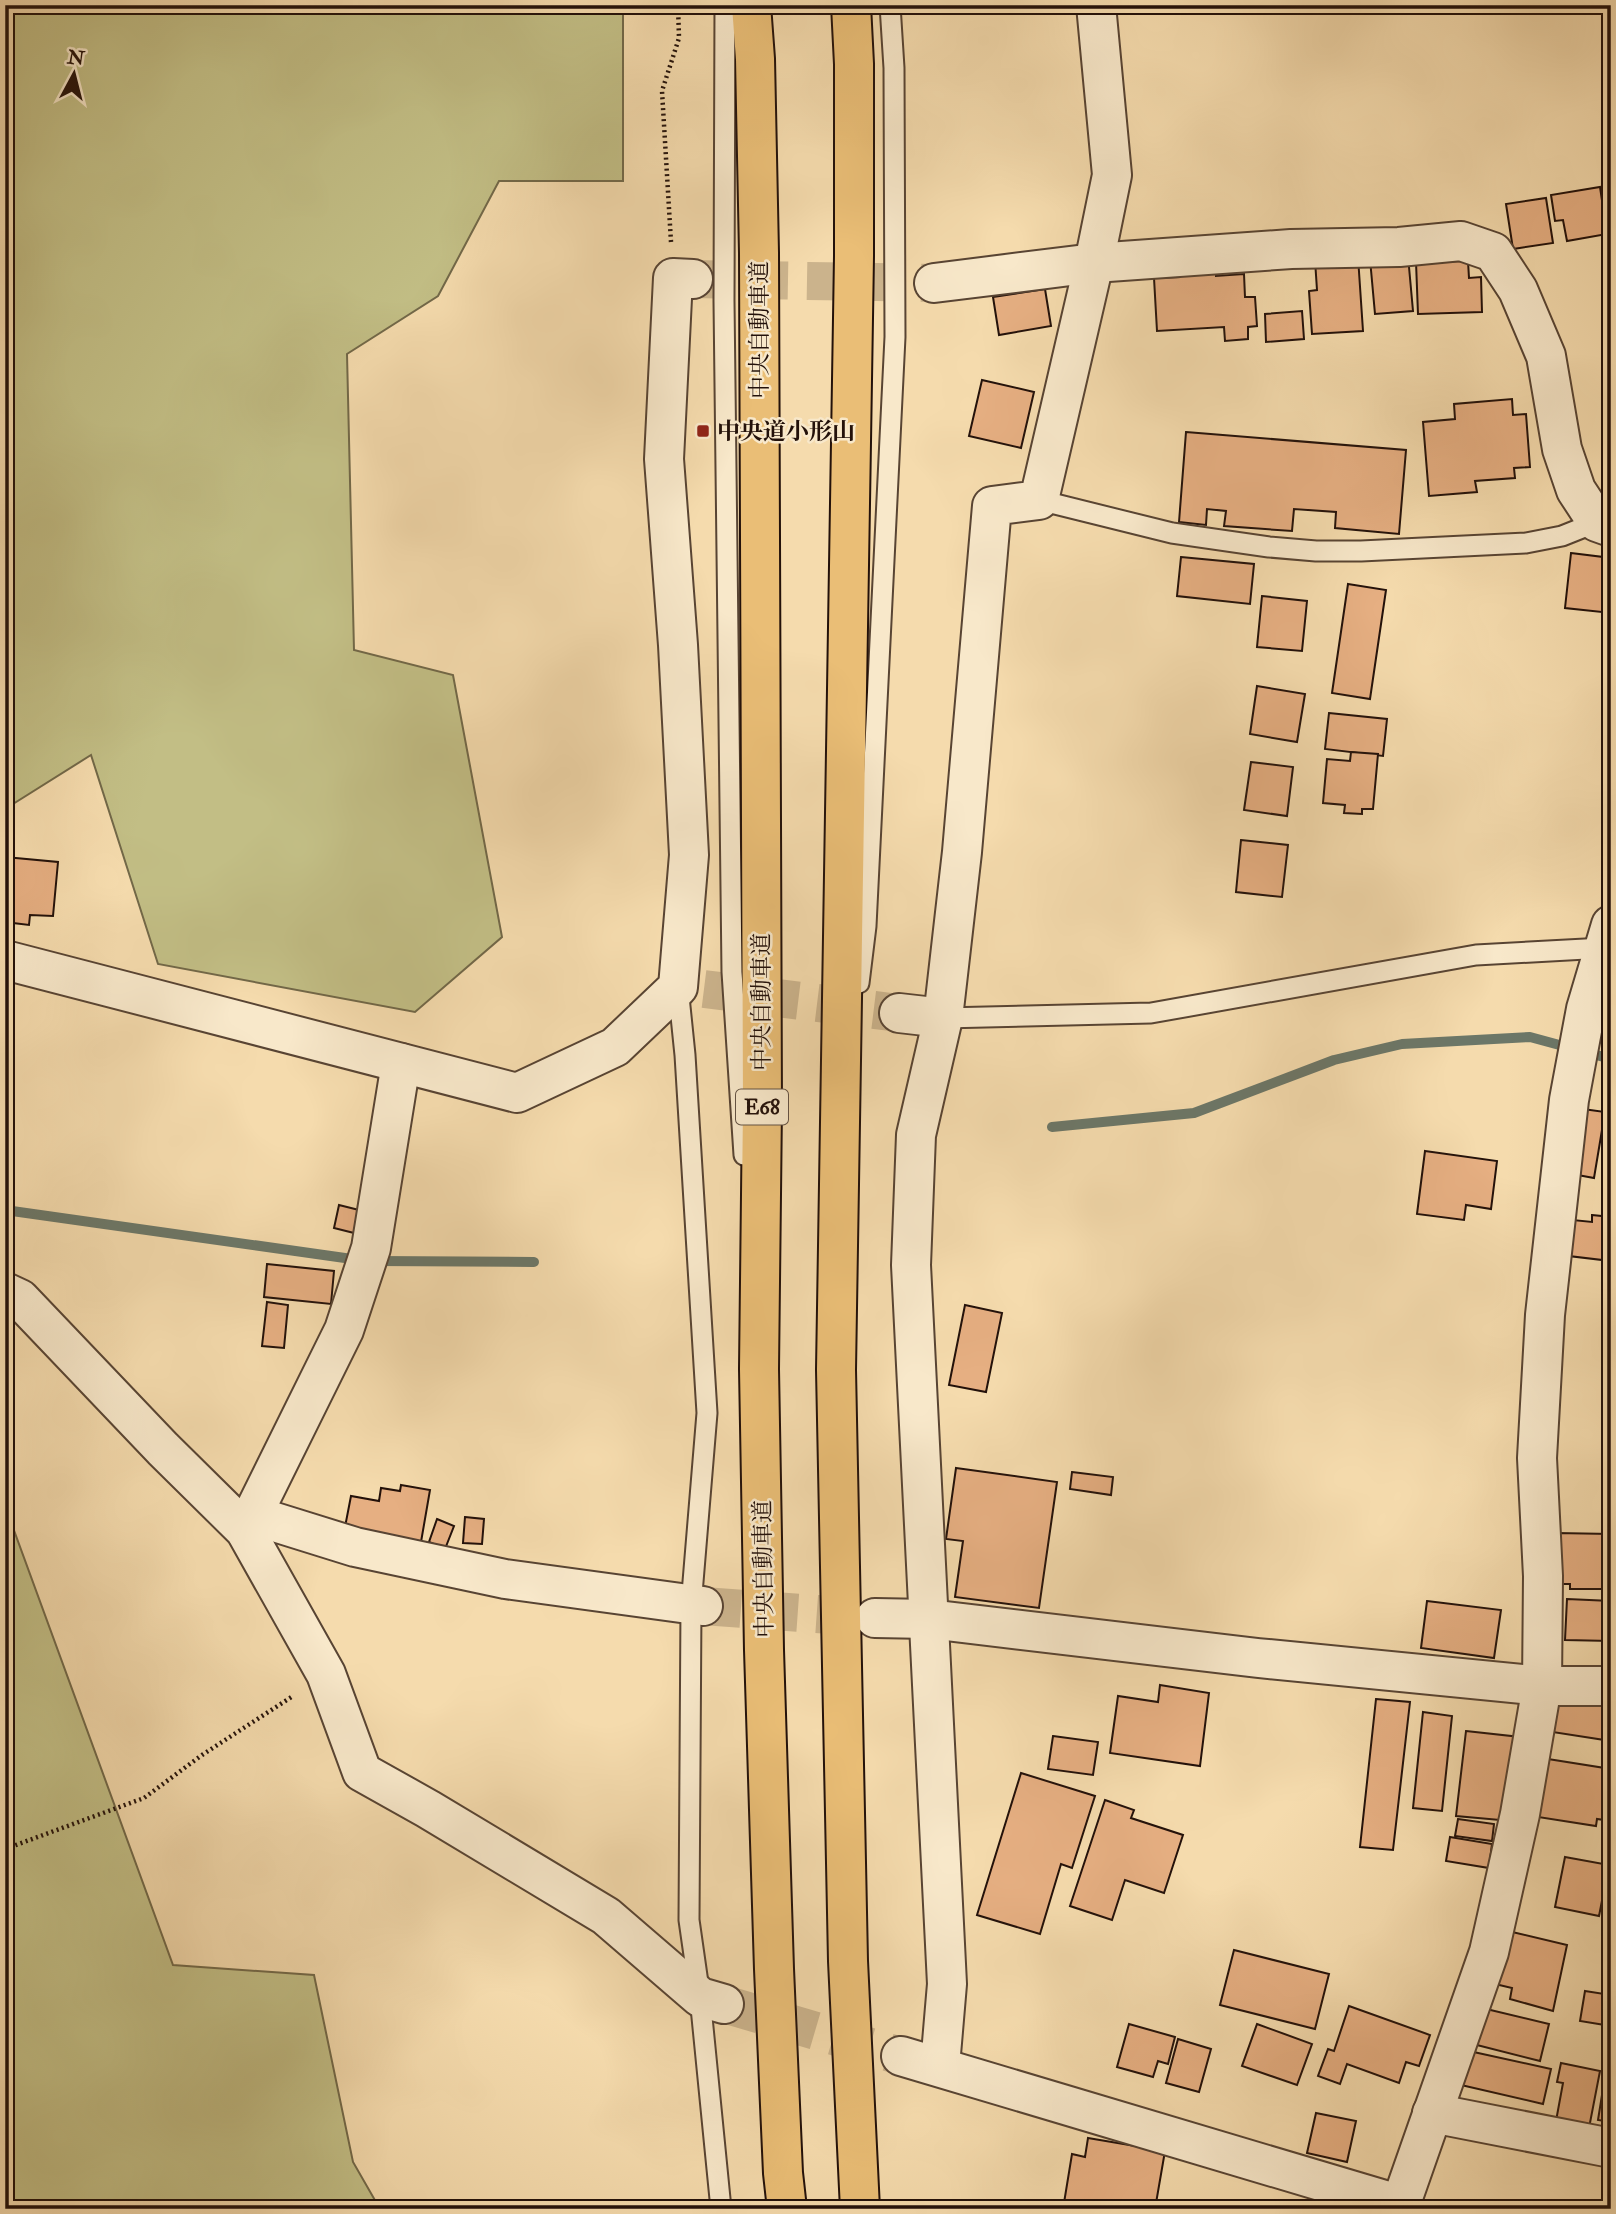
<svg xmlns="http://www.w3.org/2000/svg" width="1616" height="2214" font-family="'IM FELL Double Pica','Noto Serif JP',serif">
<style>
.green{fill:#c2be85;stroke:#726848;stroke-width:2}
.lines{fill:none;stroke-linecap:round;stroke-linejoin:round}
.stream{stroke:#6c7768;stroke-width:10}
.building{fill:#e6af82;stroke:#23110a;stroke-width:2}
.minor-tunnel{stroke:#cbb38c;stroke-width:38;stroke-dasharray:38 19;stroke-linecap:butt}
.service-casing{stroke:#584433;stroke-width:23}
.minor-casing{stroke:#584433;stroke-width:42}
.motorway-casing{stroke:#23110a;stroke-width:42}
.path{stroke:#23110a;stroke-width:4.5;stroke-dasharray:2 3.5;stroke-linecap:butt}
.service{stroke:#f8e8ca;stroke-width:19}
.minor{stroke:#f8e8ca;stroke-width:38}
.motorway{stroke:#eabe76;stroke-width:38}
.poi-dot{fill:#8f2418;stroke:#f8e8ca;stroke-width:2.5}
.labels{text-anchor:middle;stroke-width:5;stroke-linejoin:round;paint-order:stroke}
.shield{fill:#f8e8ca;stroke:#635244;stroke-width:2}
.shield-label{font-size:21px;font-weight:bold;fill:#23110a}
.street-label{font-size:23px;fill:#23110a;stroke:#f8e8ca}
.poi-label{font-size:23px;font-weight:bold;fill:#23110a;stroke:#f8e8ca;text-anchor:start}
</style>
<rect width="100%" height="100%" fill="#f5dbad"/>
<filter id="stains"><feTurbulence type="fractalNoise" baseFrequency=".00286" numOctaves="4"/><feColorMatrix values="0 0 0 0 .2 0 0 0 0 .09 0 0 0 0 .02 0 0 0 .5 -.17"/></filter>
<radialGradient id="worn" r=".72"><stop offset=".6" stop-color="#630" stop-opacity="0"/><stop offset="1" stop-color="#630" stop-opacity=".3"/></radialGradient>
<g class="green">
<polygon points="5,5 623,5 623,181 499,181 438,296 347,354 354,650 453,675 502,937 415,1012 158,964 91,755 5,809"/>
<polygon points="8,1514 173,1965 314,1975 353,2162 380,2209 5,2209 5,1516"/>
</g>
<g class="lines">
<g class="stream">
<polyline points="1052,1127 1194,1113 1334,1060 1402,1044 1530,1037 1611,1059"/>
<polyline points="5,1210 359,1260"/>
<polyline points="375,1261 534,1262"/>
</g>
</g>
<g class="building">
<polygon points="1600,187 1607,234 1567,241 1563,220 1555,221 1551,195"/>
<polygon points="1546,198 1553,243 1513,249 1506,204"/>
<polygon points="1408,256 1413,311 1375,314 1370,259"/>
<polygon points="1358,257 1363,331 1312,334 1309,291 1317,290 1315,260"/>
<polygon points="1468,261 1469,278 1481,277 1482,312 1418,314 1416,262"/>
<polygon points="1216,267 1216,276 1244,274 1245,297 1255,297 1257,326 1248,327 1248,339 1225,341 1224,327 1157,331 1154,278 1180,277 1179,269"/>
<polygon points="1045,289 1051,326 999,335 993,297"/>
<polygon points="1302,311 1304,339 1266,342 1265,314"/>
<polygon points="982,380 1034,392 1021,448 969,436"/>
<polygon points="1512,399 1513,415 1526,414 1530,467 1514,468 1515,478 1475,481 1477,492 1429,496 1423,422 1455,419 1454,404"/>
<polygon points="1186,432 1406,450 1399,534 1335,528 1336,512 1294,509 1292,531 1224,526 1226,511 1207,509 1206,525 1179,522"/>
<polygon points="1571,553 1611,558 1611,613 1565,608"/>
<polygon points="1181,557 1254,564 1250,604 1177,596"/>
<polygon points="1348,584 1386,590 1370,699 1332,693"/>
<polygon points="1262,596 1307,601 1302,651 1257,647"/>
<polygon points="1257,686 1305,694 1297,742 1250,734"/>
<polygon points="1329,713 1387,719 1383,756 1325,749"/>
<polygon points="1351,752 1378,754 1373,809 1362,809 1362,814 1344,813 1345,805 1323,803 1327,759 1350,761"/>
<polygon points="1251,762 1293,767 1287,816 1244,810"/>
<polygon points="1241,840 1288,845 1282,897 1236,892"/>
<polygon points="5,857 58,862 53,916 30,915 29,925 5,922"/>
<polygon points="1583,1109 1605,1112 1594,1178 1572,1174"/>
<polygon points="1425,1151 1497,1161 1491,1209 1466,1205 1464,1220 1417,1214"/>
<polygon points="339,1205 363,1211 358,1234 334,1228"/>
<polygon points="1592,1215 1611,1217 1611,1261 1569,1256 1573,1220 1592,1222"/>
<polygon points="267,1264 334,1271 331,1304 264,1297"/>
<polygon points="267,1302 288,1305 284,1348 262,1346"/>
<polygon points="965,1305 1002,1313 986,1392 949,1385"/>
<polygon points="956,1468 1057,1482 1039,1608 955,1597 963,1541 946,1539"/>
<polygon points="1072,1472 1113,1477 1111,1495 1070,1489"/>
<polygon points="401,1485 430,1490 421,1542 345,1527 351,1496 379,1501 381,1488 400,1491"/>
<polygon points="465,1517 484,1519 482,1544 463,1543"/>
<polygon points="437,1519 454,1526 445,1549 429,1542"/>
<polygon points="1556,1533 1611,1534 1611,1589 1570,1589 1570,1584 1555,1584"/>
<polygon points="1567,1599 1611,1601 1611,1641 1565,1640"/>
<polygon points="1427,1601 1501,1610 1494,1658 1421,1648"/>
<polygon points="1160,1685 1209,1693 1200,1766 1110,1753 1118,1696 1158,1702"/>
<polygon points="1611,1693 1611,1741 1546,1731 1552,1698"/>
<polygon points="1376,1699 1410,1702 1393,1850 1360,1847"/>
<polygon points="1423,1712 1452,1716 1442,1811 1413,1808"/>
<polygon points="1466,1731 1520,1737 1511,1821 1456,1816"/>
<polygon points="1053,1736 1098,1742 1093,1775 1048,1769"/>
<polygon points="1548,1759 1605,1768 1606,1760 1611,1761 1611,1821 1597,1819 1596,1826 1538,1817"/>
<polygon points="1021,1773 1095,1796 1072,1868 1061,1864 1040,1934 977,1915"/>
<polygon points="1105,1800 1134,1810 1131,1818 1183,1835 1164,1893 1125,1880 1112,1920 1070,1906"/>
<polygon points="1458,1819 1494,1824 1492,1841 1455,1836"/>
<polygon points="1450,1837 1492,1844 1489,1868 1446,1861"/>
<polygon points="1565,1857 1609,1865 1599,1916 1555,1907"/>
<polygon points="1611,1918 1611,1981 1604,1980"/>
<polygon points="1508,1931 1567,1945 1553,2011 1510,1999 1512,1988 1495,1984"/>
<polygon points="1234,1950 1329,1974 1315,2029 1220,2005"/>
<polygon points="1585,1991 1611,1995 1611,2026 1580,2021"/>
<polygon points="1349,2006 1430,2035 1419,2066 1406,2062 1399,2083 1347,2064 1340,2084 1318,2076 1328,2049 1334,2051"/>
<polygon points="1478,2007 1549,2024 1540,2061 1469,2043"/>
<polygon points="1129,2024 1175,2037 1168,2064 1158,2061 1153,2077 1117,2067"/>
<polygon points="1257,2024 1312,2044 1297,2085 1242,2066"/>
<polygon points="1178,2039 1211,2049 1199,2092 1166,2083"/>
<polygon points="1469,2051 1551,2069 1543,2104 1461,2085"/>
<polygon points="1561,2063 1600,2071 1589,2128 1556,2121 1563,2083 1557,2082"/>
<polygon points="1606,2070 1611,2070 1611,2122 1598,2120"/>
<polygon points="1316,2113 1356,2121 1347,2162 1307,2153"/>
<polygon points="1088,2138 1165,2151 1155,2209 1063,2209 1072,2154 1085,2157"/>
</g>
<g class="lines">
<g class="minor-tunnel">
<polyline points="693,279 934,283"/>
<polyline points="704,989 899,1013"/>
<polyline points="703,1606 873,1618"/>
<polyline points="724,2004 901,2056"/>
</g>
<g class="service-casing">
<g id="service">
<polyline points="725,5 724,301 732,972 744,1155"/>
<polyline points="1039,500 1172,533 1269,547 1316,551 1361,551 1526,543 1562,536 1597,522"/>
<polyline points="859,983 866,926 895,337 894,68 890,5"/>
<polyline points="678,987 685,1055 707,1413 691,1606 689,1920 700,1997 721,2209"/>
<polyline points="943,1018 1151,1013 1476,955 1604,948"/>
</g>
</g>
<g class="minor-casing">
<g id="minor">
<polyline points="934,283 1094,263 1291,249 1399,247 1461,241 1493,252 1518,290 1546,356 1562,449 1576,490 1597,522 1611,527"/>
<polyline points="5,960 517,1093 615,1047 678,987 689,855 678,645 664,459 673,278 693,279"/>
<polyline points="899,1013 943,1018"/>
<polyline points="5,1292 20,1299 163,1449 245,1530 326,1674 362,1772 428,1809 606,1916 700,1997 724,2004"/>
<polyline points="252,1515 355,1547 505,1579 703,1606"/>
<polyline points="245,1530 344,1330 371,1248 401,1063"/>
<polyline points="875,1618 929,1619 1258,1658 1542,1686 1611,1686"/>
<polyline points="901,2056 1401,2205"/>
<polyline points="940,2066 947,1984 911,1265 916,1135 943,1018 962,852 992,506 1039,500 1094,263 1112,175 1096,5"/>
<polyline points="1432,2113 1611,2148"/>
<polyline points="1399,2209 1489,1952 1520,1814 1542,1686 1543,1576 1537,1458 1545,1315 1569,1100 1586,1009 1611,925"/>
</g>
</g>
<g class="motorway-casing">
<g id="motorway">
<polyline points="751,5 755,59 759,253 762,1107 759,1369 764,1650 774,1969 783,2173 787,2209"/>
<polyline points="851,5 854,64 854,256 836,1370 848,1961 860,2209"/>
</g>
</g>
<g class="path">
<polyline points="671,242 662,91 679,38 678,5"/>
<polyline points="5,1849 144,1798 202,1755 293,1696"/>
</g>
<use href="#service" class="service"/>
<use href="#minor" class="minor"/>
<use href="#motorway" class="motorway"/>
</g>
<rect class="poi-dot" x="696" y="424" width="14" height="14" rx="3.5"/>
<g class="labels">
<rect class="shield" x="736" y="1089.5" width="52" height="35" rx="5"/>
<g class="shield-label">
<text x="762" y="1114">E68</text>
</g>
<g class="street-label">
<text transform="translate(759 330) rotate(-90)" y="8">中央自動車道</text>
<text transform="translate(761 1002) rotate(-90)" y="8">中央自動車道</text>
<text transform="translate(763 1569) rotate(-91)" y="8">中央自動車道</text>
</g>
<g class="poi-label">
<text x="717" y="439">中央道小形山</text>
</g>
</g>
<rect width="1616" height="2214" fill="none" stroke="#f5dbad" stroke-width="28"/>
<rect x="7" y="7" width="1602" height="2200" fill="none" stroke="#23110a" stroke-width="3.5"/>
<rect x="14" y="14" width="1588" height="2186" fill="none" stroke="#23110a" stroke-width="2"/>
<g transform="translate(74 74) rotate(7)" stroke="#f8e8ca" stroke-width="5" paint-order="stroke">
<path d="M0-5L12 26L0 18L-12 26Z" fill="#23110a"/>
<text y="-10" font-size="19" font-weight="bold" text-anchor="middle" fill="#23110a">N</text>
</g>
<rect width="100%" height="100%" filter="url(#stains)"/>
<rect width="100%" height="100%" fill="url(#worn)"/>
</svg>
